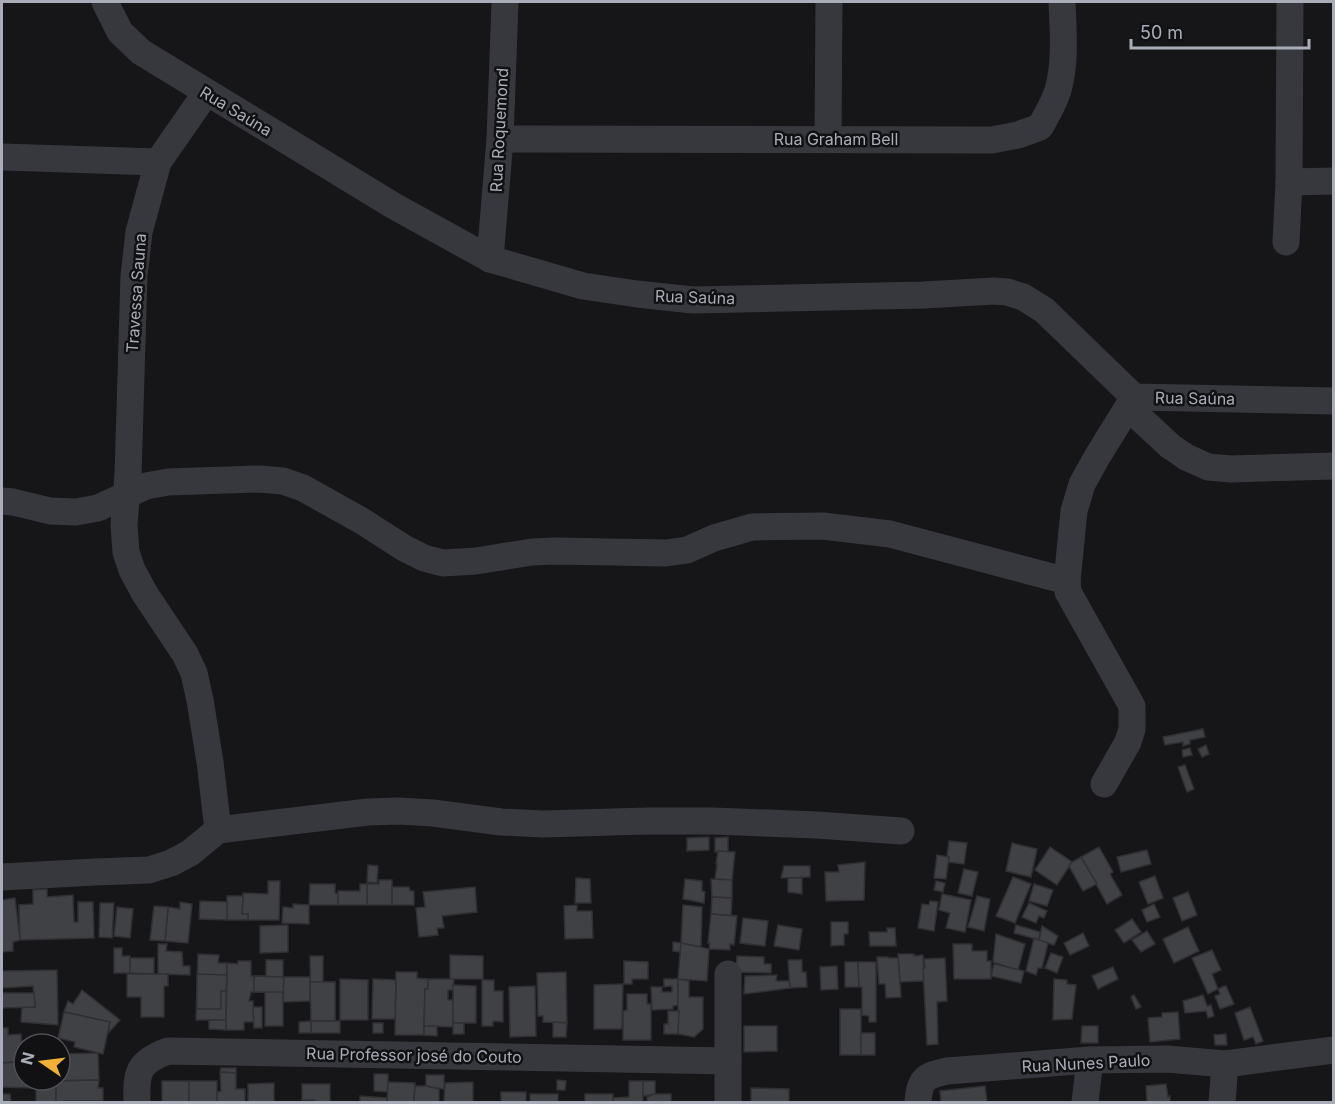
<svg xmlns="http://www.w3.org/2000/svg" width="1335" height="1104" font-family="Inter,sans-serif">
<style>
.building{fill:#404145;stroke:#303034;stroke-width:1.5}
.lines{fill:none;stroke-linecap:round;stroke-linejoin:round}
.street{stroke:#37383d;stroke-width:27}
.labels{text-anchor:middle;stroke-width:5;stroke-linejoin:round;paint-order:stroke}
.street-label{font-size:16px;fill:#a8adb8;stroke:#111113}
</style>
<rect width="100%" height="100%" fill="#161618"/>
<g class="building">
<polygon points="1203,729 1205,737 1190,740 1190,744 1183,746 1183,742 1165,745 1163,737"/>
<polygon points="1206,745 1209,754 1202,757 1198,749"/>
<polygon points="1190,748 1192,755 1183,757 1182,750"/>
<polygon points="1185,765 1194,789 1187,792 1178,767"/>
<polygon points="709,837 709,850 687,851 687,838"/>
<polygon points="728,837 728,852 715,852 715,838"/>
<polygon points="949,841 967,843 964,864 948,862 949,857 947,856"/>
<polygon points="1012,843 1037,849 1031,877 1006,871"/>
<polygon points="1050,847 1072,862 1057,885 1035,870"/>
<polygon points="1099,847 1113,872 1110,874 1122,895 1107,904 1081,857"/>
<polygon points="1147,850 1151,864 1121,872 1117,857"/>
<polygon points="718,851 735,852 732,880 715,879 717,864 716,864"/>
<polygon points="937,855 949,857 946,879 934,878"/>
<polygon points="1081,857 1097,884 1083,891 1069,866 1072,862"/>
<polygon points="865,862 864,900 826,901 825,872 839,872 838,865"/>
<polygon points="368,865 378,866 377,883 367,882"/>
<polygon points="784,866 810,866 810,877 781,878"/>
<polygon points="964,869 978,872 972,896 958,893"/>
<polygon points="1155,876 1163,898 1148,904 1139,882"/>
<polygon points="1013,877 1031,884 1015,923 996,916"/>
<polygon points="576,878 590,879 591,903 575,903"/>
<polygon points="788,878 802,878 802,894 788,892"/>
<polygon points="685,879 702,881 702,891 705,892 704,903 683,899"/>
<polygon points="711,879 732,880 732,898 712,897"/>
<polygon points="379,880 392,880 392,905 367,905 367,884 379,884"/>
<polygon points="268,881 280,881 279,920 248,920 248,914 242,914 243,893 268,894"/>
<polygon points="936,881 945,883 943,892 934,890"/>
<polygon points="310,884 335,884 335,893 338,894 338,905 309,905"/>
<polygon points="360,884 367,884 367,905 338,905 338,891 360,891"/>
<polygon points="1034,884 1053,890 1047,906 1029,901"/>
<polygon points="392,887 409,887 410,891 414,891 414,905 392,905"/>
<polygon points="475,887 477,912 442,916 444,928 437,928 438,935 419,937 416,908 425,907 423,892"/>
<polygon points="47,889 47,897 73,895 74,922 78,922 78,902 93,902 94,938 20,940 19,905 33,904 33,890"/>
<polygon points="1188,892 1197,915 1182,921 1173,898"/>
<polygon points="942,894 971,900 965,932 946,928 950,913 939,910"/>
<polygon points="227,896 243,896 242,914 248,914 248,920 227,920"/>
<polygon points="977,896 990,899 984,931 968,927"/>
<polygon points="712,897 732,898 731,916 711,914"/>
<polygon points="15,898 20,940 13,942 13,951 2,952 2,900"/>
<polygon points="200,901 227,902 227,920 199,919"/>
<polygon points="930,901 938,902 934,931 918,928 922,904 929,905"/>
<polygon points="180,902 192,904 188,943 165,941 168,907 180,909"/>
<polygon points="100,903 114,903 112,938 99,937"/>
<polygon points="1029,903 1047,911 1044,918 1039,916 1036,923 1022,917"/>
<polygon points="293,904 309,905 309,924 282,923 283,907 293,908"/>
<polygon points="1154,904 1160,917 1147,922 1142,910"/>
<polygon points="577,905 577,911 592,911 593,938 565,939 564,906"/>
<polygon points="683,905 702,907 701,947 681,943"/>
<polygon points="154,906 168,907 165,941 150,940"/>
<polygon points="117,907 133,909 130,938 114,936"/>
<polygon points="711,914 737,916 734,945 730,944 730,950 709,949 710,943 708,943"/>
<polygon points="743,918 768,921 765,946 740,943"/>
<polygon points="1132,919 1141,932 1124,943 1115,930"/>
<polygon points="831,922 848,922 848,934 844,934 844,945 831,946"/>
<polygon points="288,925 288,952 260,953 260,926"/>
<polygon points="778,925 802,929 799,950 774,946"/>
<polygon points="1016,925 1040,932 1039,940 1014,933"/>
<polygon points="1042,926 1058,936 1054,945 1039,940"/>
<polygon points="1188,927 1199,951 1174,963 1163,939"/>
<polygon points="887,928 895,928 896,946 870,946 869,932 887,932"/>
<polygon points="1147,931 1155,944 1141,952 1132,940"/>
<polygon points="1083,933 1089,946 1070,955 1064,943"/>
<polygon points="996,934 1025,944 1018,970 993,962"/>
<polygon points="1034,938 1048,943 1042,968 1038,968 1036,975 1026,971"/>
<polygon points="673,942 681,943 680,952 673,951"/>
<polygon points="681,943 709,949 707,981 678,979"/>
<polygon points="158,944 167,944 166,951 182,952 183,966 190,966 190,975 158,974"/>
<polygon points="953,944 972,944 972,951 987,951 987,961 991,961 991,979 954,979"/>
<polygon points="114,948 122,948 122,956 130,956 130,973 114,973"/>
<polygon points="1212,950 1221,970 1212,974 1218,989 1208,994 1192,958"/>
<polygon points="1051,953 1063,957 1057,973 1045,968"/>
<polygon points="198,954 219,955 218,963 227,963 226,1020 196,1020"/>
<polygon points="898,954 914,954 914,956 923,955 924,981 900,982"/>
<polygon points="450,955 483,956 483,979 450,979"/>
<polygon points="310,956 323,956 323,982 335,982 335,1021 311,1021"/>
<polygon points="737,956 764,957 764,964 771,964 771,973 736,972"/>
<polygon points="877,957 888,957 888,958 898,958 901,997 886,998 885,984 879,984"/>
<polygon points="130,958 154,958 154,974 130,973"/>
<polygon points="945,958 947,1001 937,1002 938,1044 927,1045 923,968 925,968 924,959"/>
<polygon points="266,960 283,960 283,1026 265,1026 265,992 254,992 254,976 266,976"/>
<polygon points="788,960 802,960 802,972 806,972 807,987 790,988"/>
<polygon points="238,961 251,961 251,976 254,976 254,992 251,992 249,1001 253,1001 254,1022 244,1022 244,1030 226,1030 227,963 238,964"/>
<polygon points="624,961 648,962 648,979 632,979 632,984 624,984"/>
<polygon points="845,962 858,962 859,987 845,987"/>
<polygon points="858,962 876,962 876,1022 869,1022 869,1016 862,1015 862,987 859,987"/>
<polygon points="994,964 1024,971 1021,983 991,976"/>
<polygon points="837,966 838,989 821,990 820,967"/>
<polygon points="1113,967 1118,979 1098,989 1092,976"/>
<polygon points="57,970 58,1025 21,1022 22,1007 35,1007 33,986 2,988 2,971"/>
<polygon points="396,972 417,972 417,978 428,979 428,989 425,989 424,1035 395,1035"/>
<polygon points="566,972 567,1023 543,1022 543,1016 538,1016 537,973"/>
<polygon points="127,974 168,974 168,986 164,986 164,1017 141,1017 141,997 127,997"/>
<polygon points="197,974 227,975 226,991 221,991 221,1009 197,1009"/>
<polygon points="777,975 776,981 789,981 790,988 744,994 745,976"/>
<polygon points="254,976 284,977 284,992 254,992"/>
<polygon points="284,977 310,977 310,1001 283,1002"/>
<polygon points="340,979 368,980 368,1020 340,1020"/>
<polygon points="373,979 396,980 395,1019 372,1019"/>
<polygon points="428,979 454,979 453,990 448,990 448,1000 453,1000 453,1027 424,1026 425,989 428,989"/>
<polygon points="664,979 678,979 678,1005 673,1006 673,1009 652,1010 651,987 662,987 662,992 672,992 672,986 664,987"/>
<polygon points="678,979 689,981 689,997 703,997 703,1029 694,1037 678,1034"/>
<polygon points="1054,979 1067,980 1067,984 1076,985 1072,1019 1053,1020"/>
<polygon points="482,980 494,980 494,991 503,991 503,1022 493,1021 493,1026 482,1026"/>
<polygon points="310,982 335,982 335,1021 311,1021"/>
<polygon points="623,984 622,1029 594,1029 594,985"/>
<polygon points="453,985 476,986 476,1023 453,1023"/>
<polygon points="535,986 536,1036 510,1037 509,987"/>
<polygon points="1224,986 1226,986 1234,1004 1220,1009 1215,996 1220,994 1218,989"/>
<polygon points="82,990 120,1020 108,1033 110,1022 64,1012 68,1001 73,1004"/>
<polygon points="2,993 34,993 35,1007 2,1008"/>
<polygon points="627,994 647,994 647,1004 651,1004 651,1040 623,1040 623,1011 627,1010"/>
<polygon points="1134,995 1141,1007 1136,1009 1131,997"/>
<polygon points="1203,995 1207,1006 1211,1005 1214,1016 1208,1018 1206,1011 1185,1013 1183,1001"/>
<polygon points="253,1007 262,1007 262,1028 254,1028"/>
<polygon points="1250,1007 1263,1041 1256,1044 1253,1037 1244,1040 1235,1013"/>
<rect x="840" y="1009" width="21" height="46"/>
<polygon points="668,1011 679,1011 678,1034 664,1034 664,1024 668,1024"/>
<polygon points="64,1012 110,1022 103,1054 74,1047 75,1042 58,1038"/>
<polygon points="1178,1012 1180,1039 1150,1042 1148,1018 1162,1017 1162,1013"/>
<polygon points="209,1020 226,1020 226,1030 209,1029"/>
<rect x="311" y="1021" width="29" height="12"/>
<polygon points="311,1021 311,1033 299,1033 299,1022"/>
<polygon points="553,1022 567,1023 566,1037 553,1037"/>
<rect x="373" y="1023" width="10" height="10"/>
<rect x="453" y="1023" width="11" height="11"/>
<polygon points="424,1026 437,1026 437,1036 424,1035"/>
<polygon points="744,1026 777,1026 777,1051 744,1052"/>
<polygon points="1082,1026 1098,1026 1098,1043 1081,1043"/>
<polygon points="2,1028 8,1028 8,1035 21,1034 22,1053 24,1053 24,1061 2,1063"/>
<rect x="861" y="1033" width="14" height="22"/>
<polygon points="1226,1034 1227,1045 1215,1045 1214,1035"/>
<polygon points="98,1053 99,1080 56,1081 60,1080 60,1054"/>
<polygon points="20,1062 20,1070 24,1070 24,1080 33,1080 33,1088 2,1087 2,1063"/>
<polygon points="221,1068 236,1068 236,1073 220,1072"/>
<polygon points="220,1072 236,1073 236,1089 245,1089 245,1102 217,1102 217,1092 221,1091"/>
<polygon points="374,1074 388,1074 388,1092 374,1091"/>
<polygon points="426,1075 444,1075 444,1089 426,1086"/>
<polygon points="38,1080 56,1080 56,1102 36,1102 36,1092"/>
<polygon points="99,1080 98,1088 103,1088 103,1101 64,1101 64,1102 56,1102 56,1081"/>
<polygon points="557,1080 566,1081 565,1090 557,1090"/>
<rect x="162" y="1081" width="27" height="21"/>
<rect x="189" y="1081" width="28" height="21"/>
<polygon points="629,1081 643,1081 643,1102 613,1102 613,1098 629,1097"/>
<polygon points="643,1081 655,1081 655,1094 643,1096"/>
<polygon points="388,1082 415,1083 414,1102 387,1102"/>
<polygon points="473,1082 473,1102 444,1102 445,1083"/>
<polygon points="274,1083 274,1102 248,1102 248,1084"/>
<polygon points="302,1084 330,1084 330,1102 315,1102 315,1100 302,1100"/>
<polygon points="1166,1084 1168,1097 1170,1096 1170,1102 1147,1102 1146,1086"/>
<polygon points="415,1086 426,1086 439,1089 439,1102 414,1102"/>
<polygon points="985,1086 987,1102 941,1102 940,1091"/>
<polygon points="751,1088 789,1089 789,1102 751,1102"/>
<rect x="501" y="1092" width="25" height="10"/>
<polygon points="2,1094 10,1094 11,1102 2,1102"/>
<rect x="530" y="1094" width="28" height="8"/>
<rect x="585" y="1094" width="28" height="8"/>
<polygon points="655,1094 671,1094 671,1102 647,1102 647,1097"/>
<polygon points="360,1096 387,1098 387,1102 360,1102"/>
</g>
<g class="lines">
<g class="street">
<polyline points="105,2 120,32 141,52 394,206 490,259 583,286 637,294 693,300 924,295 994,291 1007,292 1023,297 1044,310 1134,397 1334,401"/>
<polyline points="206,93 158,162 139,232 134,276 128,475 124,525 126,552 132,570 145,594 185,654 194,673 200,700 210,762 218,830"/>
<path d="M 500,139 L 992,140 L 1018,135 L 1040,127 C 1047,115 1054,103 1058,90 C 1066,62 1063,30 1062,2"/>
<polyline points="828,139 829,2"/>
<polyline points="2,157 158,162"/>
<polyline points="1289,182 1334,181"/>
<polyline points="1286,242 1289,182 1290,2"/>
<polyline points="490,259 500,139 505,2"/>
<polyline points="1128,407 1170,446 1186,457 1208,467 1231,469 1334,466"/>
<polyline points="2,501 13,502 50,511 76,512 98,508 146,486 168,482 259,479 283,481 303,488 362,521 404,548 424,558 443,563 476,561 532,552 554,551 666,553 687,550 714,538 752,527 823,526 890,534 1067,581"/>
<polyline points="1104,784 1128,742 1132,729 1132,706 1068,592 1067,581 1074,511 1082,484 1097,457 1134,397"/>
<polyline points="2,877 95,872 149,870 171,863 190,853 218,830 368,812 399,811 433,813 501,822 543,824 648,821 713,821 817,825 901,831"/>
<path d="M 137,1102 C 136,1072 138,1062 168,1051 L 728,1061"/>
<polyline points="728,1102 728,974"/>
<path d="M 918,1102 C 920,1078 925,1076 947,1071 L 1090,1060 L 1167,1059 L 1225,1064 L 1334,1050"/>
<polyline points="1085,1102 1090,1060"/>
<polyline points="1222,1102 1225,1064"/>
</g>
</g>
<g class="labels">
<g class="street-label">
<text transform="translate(236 111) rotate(31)" y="6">Rua Saúna</text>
<text transform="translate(499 130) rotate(-87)" y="6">Rua Roquemond</text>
<text x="836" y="145">Rua Graham Bell</text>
<text transform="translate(136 293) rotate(-86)" y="6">Travessa Sauna</text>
<text transform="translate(695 297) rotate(2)" y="6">Rua Saúna</text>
<text transform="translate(1195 398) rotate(1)" y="6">Rua Saúna</text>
<text transform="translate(414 1055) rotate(1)" y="6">Rua Professor josé do Couto</text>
<text transform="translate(1086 1063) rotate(-3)" y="6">Rua Nunes Paulo</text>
</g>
</g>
<rect width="1335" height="1104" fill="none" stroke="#a8adb8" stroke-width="6"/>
<g transform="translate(42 1062) rotate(284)"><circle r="28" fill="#111113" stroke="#4d4f55" stroke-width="1.5"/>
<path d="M0-4.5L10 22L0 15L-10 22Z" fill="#f2b134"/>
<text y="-9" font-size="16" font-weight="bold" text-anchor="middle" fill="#a8adb8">N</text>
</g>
<path d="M1131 39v9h178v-9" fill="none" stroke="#a8adb8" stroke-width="3"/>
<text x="1140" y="39" font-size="18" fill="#a8adb8" stroke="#111113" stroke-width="4.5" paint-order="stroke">50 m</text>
</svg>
